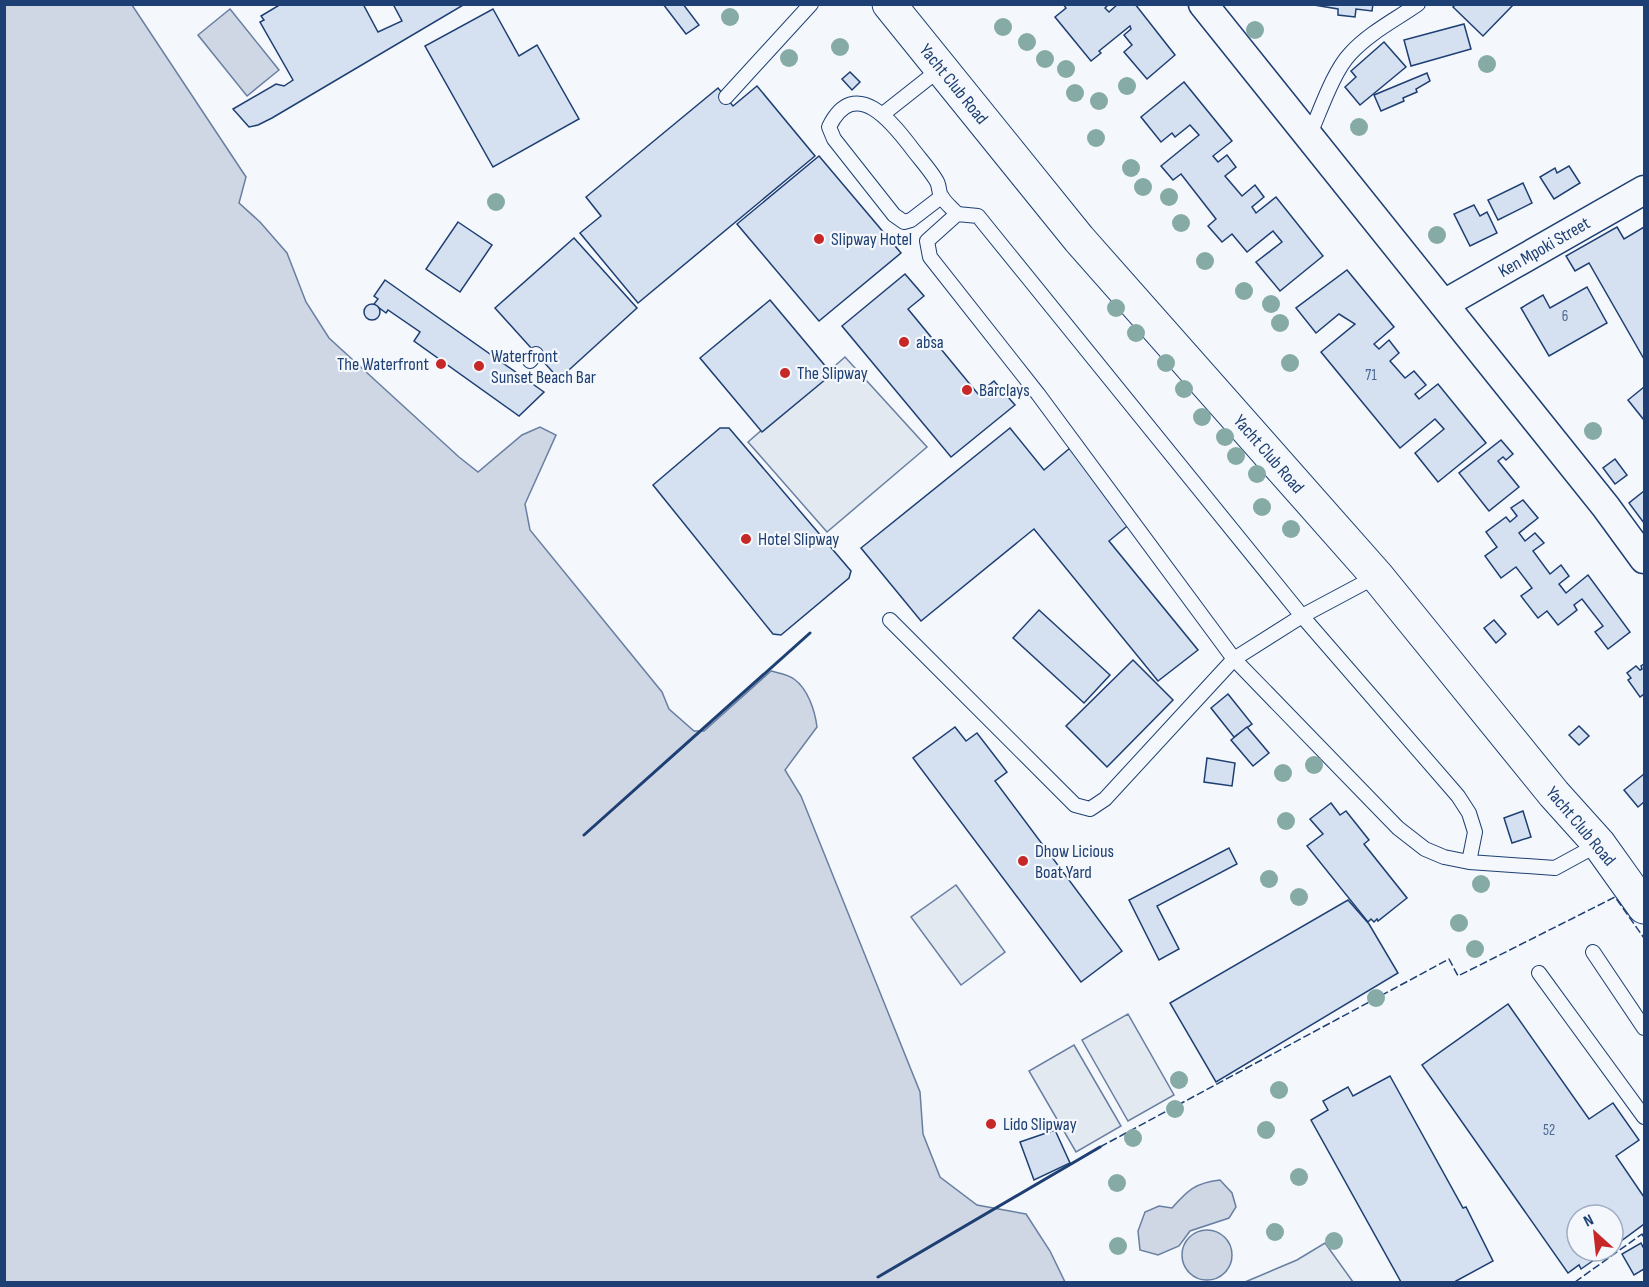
<svg xmlns="http://www.w3.org/2000/svg" width="1649" height="1287" font-family="'Sofia Sans Condensed',sans-serif">
<style>
.green{fill:#e3e9f0;stroke:#687fa3;stroke-width:1.5}
.water{fill:#cfd7e4;stroke:#687fa3;stroke-width:1.5}
.building{fill:#d5e0f0;stroke:#1d3f73;stroke-width:1.5}
.lines{fill:none;stroke-linecap:round;stroke-linejoin:round}
.lane-casing{stroke:#1d3f73;stroke-width:16}
.street-casing{stroke:#1d3f73;stroke-width:31}
.secondary-casing{stroke:#1d3f73;stroke-width:35}
.lane{stroke:#f4f7fb;stroke-width:14}
.street{stroke:#f4f7fb;stroke-width:28}
.secondary{stroke:#f4f7fb;stroke-width:33}
.fence{stroke:#1d3f73;stroke-width:1.5;stroke-dasharray:8 3;stroke-linecap:butt}
.wall{stroke:#1d3f73;stroke-width:3}
.tree{fill:#86aba6}
.poi-dot{fill:#c62828;stroke:#f4f7fb;stroke-width:2}
.labels{text-anchor:middle;stroke-width:4.5;stroke-linejoin:round;paint-order:stroke}
.number-label{font-size:15px;fill:#4b6792}
.street-label{font-size:18px;fill:#1d3f73;stroke:#f4f7fb}
.poi-label{font-size:18px;fill:#1d3f73;stroke:#f4f7fb;text-anchor:start}
</style>
<rect width="100%" height="100%" fill="#f4f7fb"/>
<g class="green">
<polygon points="845,357 927,447 827,532 748,442"/>
<polygon points="956,885 1005,952 961,985 911,917"/>
<polygon points="1128,1014 1174,1095 1128,1121 1082,1040"/>
<polygon points="1074,1045 1121,1126 1076,1152 1029,1071"/>
<polygon points="1325,1243 1353,1282 1245,1282 1297,1260"/>
</g>
<g class="water">
<path d="M 5,4 L 132,5 L 246,177 L 239,203 L 260,222 L 287,253 L 306,302 L 329,338 L 459,457 L 478,472 L 522,435 L 540,427 L 556,435 L 525,504 L 530,530 L 662,692 L 669,709 L 694,731 L 704,731 L 771,671 C 778,673 788,674 794,679 C 808,689 815,711 817,727 L 785,770 L 801,796 L 920,1092 L 923,1134 L 940,1177 L 977,1205 L 1026,1214 L 1050,1251 L 1065,1282 L 5,1282 Z"/>
<polygon points="230,9 279,70 247,96 198,35"/>
<path d="M 1220,1180 L 1232,1193 L 1236,1207 L 1229,1218 L 1190,1231 L 1179,1246 L 1158,1255 L 1140,1250 L 1138,1231 L 1145,1212 L 1159,1206 L 1172,1208 C 1188,1190 1195,1183 1220,1180 Z"/>
<circle cx="1207" cy="1255" r="25"/>
</g>
<g class="building">
<polygon points="281,4 363,4 378,32 402,21 393,4 465,4 272,118 258,125 249,127 233,109 276,84 284,86 293,80 260,22 264,20 261,16"/>
<polygon points="663,4 683,4 699,25 686,34"/>
<polygon points="1063,4 1109,4 1105,8 1109,12 1118,4 1135,4 1175,55 1147,79 1124,52 1132,45 1124,35 1131,29 1130,26 1099,51 1101,53 1091,61 1055,17 1066,8"/>
<polygon points="1308,4 1373,4 1372,11 1356,9 1355,17 1338,15 1338,9"/>
<polygon points="1456,4 1514,4 1483,36 1453,7"/>
<polygon points="493,9 519,56 537,45 579,119 493,167 425,46"/>
<polygon points="1464,24 1471,49 1411,66 1404,40"/>
<polygon points="1384,42 1406,67 1360,105 1345,87 1356,77 1351,71"/>
<polygon points="850,72 860,82 852,90 842,79"/>
<polygon points="1427,73 1430,81 1416,89 1417,92 1403,98 1404,101 1381,111 1374,95"/>
<polygon points="1184,82 1232,141 1213,156 1218,162 1227,155 1236,167 1225,176 1242,196 1255,185 1264,197 1252,207 1256,213 1276,197 1323,256 1280,291 1256,262 1282,242 1273,231 1247,252 1232,234 1222,242 1208,226 1216,219 1181,174 1173,180 1161,166 1199,135 1190,125 1175,137 1172,133 1161,142 1141,117"/>
<polygon points="757,86 815,156 638,303 580,233 601,216 586,197 718,88 733,106"/>
<polygon points="819,156 901,253 819,321 737,224"/>
<polygon points="1569,166 1580,183 1554,199 1540,177 1555,168 1557,173"/>
<polygon points="1523,183 1532,203 1498,220 1488,200"/>
<polygon points="1474,205 1480,216 1487,212 1497,233 1470,246 1454,214"/>
<polygon points="458,222 492,245 460,292 426,269"/>
<polygon points="1617,227 1624,239 1644,227 1644,359 1589,263 1575,271 1566,256"/>
<polygon points="574,238 637,308 559,379 495,308"/>
<polygon points="1347,270 1394,327 1374,344 1379,349 1389,340 1399,353 1390,361 1405,378 1414,371 1426,385 1415,394 1419,399 1438,384 1486,443 1438,482 1415,453 1444,429 1435,419 1400,448 1321,352 1355,324 1339,314 1316,333 1296,308"/>
<polygon points="905,274 924,296 908,309 978,394 994,381 1015,405 951,457 842,326"/>
<polygon points="385,280 544,392 519,416 414,341 420,332 388,310 386,313 374,304 378,299 374,296"/>
<polygon points="1587,287 1607,323 1549,356 1521,308 1543,295 1550,308"/>
<polygon points="770,300 832,374 762,432 700,358"/>
<circle cx="372" cy="312" r="8"/>
<polygon points="1644,387 1644,420 1628,400"/>
<polygon points="720,428 729,428 851,571 849,578 781,635 773,634 653,485"/>
<polygon points="1010,428 1044,470 1070,448 1131,523 1109,541 1198,650 1158,681 1034,529 921,621 861,548"/>
<polygon points="1501,440 1513,454 1506,460 1503,457 1498,461 1519,487 1489,511 1459,473"/>
<polygon points="1615,459 1627,475 1615,484 1603,468"/>
<polygon points="1644,491 1644,523 1629,503"/>
<polygon points="1523,500 1538,518 1519,533 1525,541 1535,533 1544,543 1533,551 1550,574 1561,565 1569,576 1559,584 1566,593 1588,575 1630,632 1608,649 1595,632 1603,626 1582,599 1574,605 1577,610 1558,625 1547,611 1538,618 1521,596 1532,588 1516,567 1501,578 1485,556 1497,547 1486,532 1506,517 1510,522 1517,516 1511,508"/>
<polygon points="1039,610 1110,675 1084,703 1013,638"/>
<polygon points="1494,620 1506,634 1496,643 1484,628"/>
<polygon points="1133,660 1173,700 1107,767 1066,726"/>
<polygon points="1644,664 1644,694 1640,697 1628,680 1631,678 1627,673 1636,666 1640,670 1642,669 1641,666"/>
<polygon points="1228,694 1252,724 1234,737 1211,708"/>
<polygon points="1579,726 1589,736 1579,745 1569,735"/>
<polygon points="955,727 966,741 977,733 1007,772 995,781 1122,951 1081,982 913,758"/>
<polygon points="1247,727 1269,753 1253,766 1231,740"/>
<polygon points="1207,758 1235,763 1232,786 1204,782"/>
<polygon points="1644,774 1644,802 1638,807 1624,790"/>
<polygon points="1331,803 1340,815 1346,811 1369,840 1364,844 1407,898 1378,921 1377,919 1374,922 1371,919 1368,922 1307,846 1323,834 1310,819"/>
<polygon points="1523,811 1531,837 1512,843 1504,818"/>
<polygon points="1229,848 1237,864 1157,906 1179,949 1159,960 1129,900"/>
<polygon points="1348,900 1369,924 1398,973 1216,1082 1170,1003"/>
<polygon points="1508,1004 1589,1119 1613,1103 1639,1140 1616,1156 1644,1197 1644,1224 1613,1247 1613,1215 1577,1215 1577,1251 1607,1251 1581,1269 1579,1265 1568,1273 1422,1065"/>
<polygon points="1390,1076 1463,1208 1466,1207 1493,1261 1456,1281 1457,1282 1401,1282 1311,1120 1328,1110 1323,1101 1348,1087 1353,1096"/>
<polygon points="1055,1130 1070,1163 1034,1180 1020,1142"/>
<polygon points="1641,1243 1644,1249 1644,1269 1634,1275 1622,1254"/>
</g>
<g class="lines">
<g class="lane-casing">
<g id="lane">
<polyline points="726,97 811,4"/>
<polyline points="883,114 940,69"/>
<path d="M 1309,136 C 1320,112 1333,72 1350,54 C 1369,33 1395,20 1418,4"/>
<path d="M 941,197 L 911,220 L 904,222 L 894,215 L 834,139 L 829,127 C 855,74 893,123 914,151 C 921,160 930,170 936,180 C 940,185 938,193 942,197 C 945,203 953,209 957,214"/>
<polyline points="530,361 536,354"/>
<polyline points="890,620 1075,805 1090,809 1105,799 1234,659 1302,616 1377,576"/>
<polyline points="1469,862 1475,832 1469,813 1458,796 1302,616 978,216 957,214 927,241 930,257 1038,394 1234,659 1398,828 1425,849 1444,857 1469,862 1555,868 1599,844"/>
<polyline points="1593,952 1644,1028"/>
<polyline points="1539,973 1644,1117"/>
</g>
</g>
<g class="street-casing">
<g id="street">
<polyline points="1203,4 1606,507 1644,559"/>
<polyline points="1444,304 1644,190"/>
</g>
</g>
<g class="secondary-casing">
<polyline id="secondary" points="889,4 1079,239 1377,576 1554,794 1599,844 1644,907"/>
</g>
<use href="#lane" class="lane"/>
<use href="#street" class="street"/>
<use href="#secondary" class="secondary"/>
<g class="fence">
<polyline points="1100,1147 1449,959 1458,976 1615,897 1644,938"/>
<polyline points="1575,1282 1642,1234 1644,1238"/>
</g>
<g class="wall">
<polyline points="584,835 810,633"/>
<polyline points="878,1277 1100,1147"/>
</g>
</g>
<g class="tree">
<circle cx="730" cy="17" r="9"/>
<circle cx="1003" cy="27" r="9"/>
<circle cx="1255" cy="30" r="9"/>
<circle cx="1027" cy="42" r="9"/>
<circle cx="840" cy="47" r="9"/>
<circle cx="789" cy="58" r="9"/>
<circle cx="1045" cy="59" r="9"/>
<circle cx="1487" cy="64" r="9"/>
<circle cx="1066" cy="69" r="9"/>
<circle cx="1127" cy="86" r="9"/>
<circle cx="1075" cy="93" r="9"/>
<circle cx="1099" cy="101" r="9"/>
<circle cx="1359" cy="127" r="9"/>
<circle cx="1096" cy="138" r="9"/>
<circle cx="1131" cy="168" r="9"/>
<circle cx="1143" cy="187" r="9"/>
<circle cx="1169" cy="197" r="9"/>
<circle cx="496" cy="202" r="9"/>
<circle cx="1181" cy="223" r="9"/>
<circle cx="1437" cy="235" r="9"/>
<circle cx="1205" cy="261" r="9"/>
<circle cx="1244" cy="291" r="9"/>
<circle cx="1271" cy="304" r="9"/>
<circle cx="1116" cy="308" r="9"/>
<circle cx="1280" cy="323" r="9"/>
<circle cx="1136" cy="333" r="9"/>
<circle cx="1166" cy="363" r="9"/>
<circle cx="1290" cy="363" r="9"/>
<circle cx="1184" cy="389" r="9"/>
<circle cx="1202" cy="417" r="9"/>
<circle cx="1593" cy="431" r="9"/>
<circle cx="1225" cy="437" r="9"/>
<circle cx="1236" cy="456" r="9"/>
<circle cx="1257" cy="474" r="9"/>
<circle cx="1262" cy="507" r="9"/>
<circle cx="1291" cy="529" r="9"/>
<circle cx="1314" cy="765" r="9"/>
<circle cx="1283" cy="773" r="9"/>
<circle cx="1286" cy="821" r="9"/>
<circle cx="1269" cy="879" r="9"/>
<circle cx="1481" cy="884" r="9"/>
<circle cx="1299" cy="897" r="9"/>
<circle cx="1459" cy="923" r="9"/>
<circle cx="1475" cy="949" r="9"/>
<circle cx="1376" cy="998" r="9"/>
<circle cx="1179" cy="1080" r="9"/>
<circle cx="1279" cy="1090" r="9"/>
<circle cx="1175" cy="1109" r="9"/>
<circle cx="1266" cy="1130" r="9"/>
<circle cx="1133" cy="1138" r="9"/>
<circle cx="1299" cy="1177" r="9"/>
<circle cx="1117" cy="1183" r="9"/>
<circle cx="1275" cy="1232" r="9"/>
<circle cx="1334" cy="1241" r="9"/>
<circle cx="1118" cy="1246" r="9"/>
</g>
<g class="poi-dot">
<circle cx="819" cy="239" r="6"/>
<circle cx="904" cy="342" r="6"/>
<circle cx="441" cy="364" r="6"/>
<circle cx="479" cy="366" r="6"/>
<circle cx="785" cy="373" r="6"/>
<circle cx="967" cy="390" r="6"/>
<circle cx="746" cy="539" r="6"/>
<circle cx="1023" cy="861" r="6"/>
<circle cx="991" cy="1124" r="6"/>
</g>
<g class="labels">
<g class="number-label">
<text x="1565" y="321">6</text>
<text x="1371" y="380">71</text>
<text x="1549" y="1135">52</text>
</g>
<g class="street-label">
<text transform="translate(954 84) rotate(51)" y="6">Yacht Club Road</text>
<text transform="translate(1544 247) rotate(-30)" y="6">Ken Mpoki Street</text>
<text transform="translate(1269 454) rotate(49)" y="6">Yacht Club Road</text>
<text transform="translate(1581 826) rotate(50)" y="6">Yacht Club Road</text>
</g>
<g class="poi-label">
<text x="831" y="245">Slipway Hotel</text>
<text x="916" y="348">absa</text>
<text x="491" y="362">Waterfront<tspan x="491" dy="21">Sunset Beach Bar</tspan></text>
<text x="429" y="370" text-anchor="end">The Waterfront</text>
<text x="797" y="379">The Slipway</text>
<text x="979" y="396">Barclays</text>
<text x="758" y="545">Hotel Slipway</text>
<text x="1035" y="857">Dhow Licious<tspan x="1035" dy="21">Boat Yard</tspan></text>
<text x="1003" y="1130">Lido Slipway</text>
</g>
</g>
<rect width="1649" height="1287" fill="none" stroke="#1d3f73" stroke-width="12"/>
<g transform="translate(1595 1233) rotate(333)"><circle r="28" fill="#f4f7fb" stroke="#9eadc5" stroke-width="1.5"/>
<path d="M0-4.5L10 22L0 15L-10 22Z" fill="#c62828"/>
<text y="-9" font-size="16" font-weight="bold" text-anchor="middle" fill="#1d3f73">N</text>
</g>
</svg>
